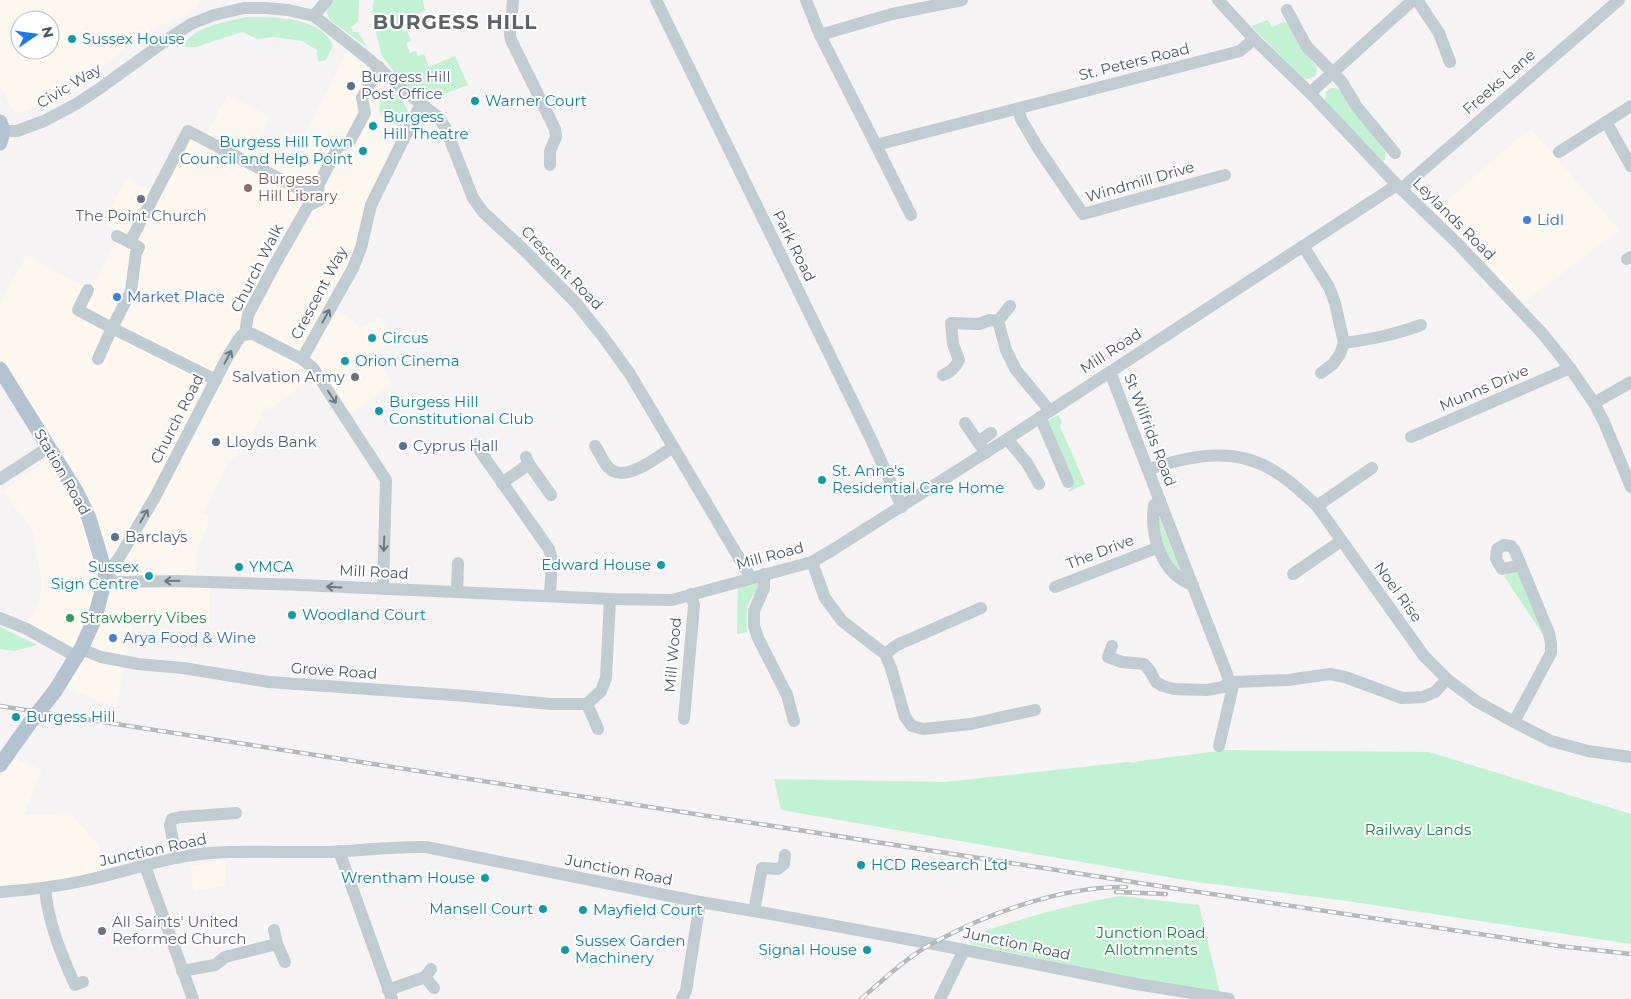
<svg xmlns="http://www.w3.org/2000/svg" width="1631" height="999" font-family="Montserrat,sans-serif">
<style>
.commercial{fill:#fdf8ef;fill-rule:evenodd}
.green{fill:#c3f1d3}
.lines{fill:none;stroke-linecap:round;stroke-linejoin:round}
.minor{stroke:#c1cbd2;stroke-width:12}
.major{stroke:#b3c3d1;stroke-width:15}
.rail-casing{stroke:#b5b8bd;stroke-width:4.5}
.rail{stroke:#fff;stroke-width:2.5;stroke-dasharray:8;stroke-linecap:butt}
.major-bridge{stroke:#b3c3d1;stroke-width:15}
.oneway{stroke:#6e7a83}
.culture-dot{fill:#0f9aa8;stroke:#fff;stroke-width:2}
.service-dot{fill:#5c6f8a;stroke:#fff;stroke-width:2}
.education-dot{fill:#8d6e63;stroke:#fff;stroke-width:2}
.worship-dot{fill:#6b7280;stroke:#fff;stroke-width:2}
.shop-dot{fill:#3f7fe0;stroke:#fff;stroke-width:2}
.leisure-dot{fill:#2e9e5b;stroke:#fff;stroke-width:2}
.labels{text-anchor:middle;stroke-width:4;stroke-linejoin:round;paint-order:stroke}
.culture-label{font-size:15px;fill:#0d838f;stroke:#fff;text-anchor:start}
.street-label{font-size:15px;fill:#4a5761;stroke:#fff}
.service-label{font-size:15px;fill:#4e5e75;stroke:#fff;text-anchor:start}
.education-label{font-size:15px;fill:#785e54;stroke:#fff;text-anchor:start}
.worship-label{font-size:15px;fill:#5b616d;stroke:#fff}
.shop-label{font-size:15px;fill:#366cbe;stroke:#fff;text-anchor:start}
.leisure-label{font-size:15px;fill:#27864d;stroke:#fff;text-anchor:start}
.park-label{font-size:15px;fill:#18854a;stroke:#fff}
.district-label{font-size:20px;font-weight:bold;letter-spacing:1px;fill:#5f6368;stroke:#fff}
</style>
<rect width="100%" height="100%" fill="#f5f3f3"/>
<g class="commercial">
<path d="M 0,0 L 201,0 L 196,9 L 151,30 L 100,68 L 85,84 L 50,101 L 17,113 L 14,112 L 0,85 ZM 20,20 L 50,20 L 50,50 L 20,50 Z"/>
<polygon points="347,52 385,82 369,110 387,120 378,138 394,146 357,247 332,307 351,319 359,329 379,317 394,340 376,352 391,384 342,421 309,379 270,410 266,405 247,446 227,464 203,514 208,515 207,527 197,549 196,584 209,584 209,625 134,618 116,707 61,686 77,657 27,629 39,601 42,585 33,532 3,491 60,452 0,357 0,303 27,255 91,291 119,232 103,224 126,178 154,192 187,128 205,138 227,95 270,117 261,135 296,152"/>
<polygon points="1531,129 1619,230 1523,303 1435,211 1521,136"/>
<polygon points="4,754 42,770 24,815 71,814 98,845 106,876 0,892 0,762"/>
<polygon points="225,861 225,886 194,891 190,866"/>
</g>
<g class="green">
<path d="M 331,0 L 359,0 L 358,22 L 351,27 L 353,32 L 358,32 L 368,48 L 330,20 C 325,12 327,8 331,0 Z"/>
<polygon points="374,0 423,0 425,11 403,20 405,26 402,27 403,31 407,30 411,41 406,43 410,53 416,51 418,56 424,54 429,67 455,56 468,85 428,100 401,81 381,54 372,14"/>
<path d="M 247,17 C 274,17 322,17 333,46 L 326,60 L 318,62 L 317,50 L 302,41 L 274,37 L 257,39 L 242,32 L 196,47 L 185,47 L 184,43 C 200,25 225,22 247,17 Z"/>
<polygon points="1268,20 1272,27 1283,22 1290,24 1303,51 1316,66 1317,72 1314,77 1307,79 1303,78 1251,26"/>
<polygon points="1331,88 1337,88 1343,92 1383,146 1385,152 1385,160 1383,161 1330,107 1325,100 1326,92"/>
<polygon points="390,90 401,99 408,111 400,127 381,115 382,113 379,111 381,96 379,93"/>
<polygon points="1058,415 1062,422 1060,426 1085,484 1068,492 1074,483 1047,421"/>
<polygon points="1157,511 1182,576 1162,547"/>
<polygon points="1513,570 1518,571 1545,638 1504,576"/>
<path d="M 759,583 L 760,587 C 745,605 746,609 747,632 L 737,634 L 738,587 Z"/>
<polygon points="0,627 37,645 14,651 0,649"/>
<polygon points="1227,750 1429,752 1631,814 1631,944 1340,900 1197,882 781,810 774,779 944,782 1128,762 1134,763 1139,761"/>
<path d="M 1121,896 L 1199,905 L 1220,993 L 1174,987 L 970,944 L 973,935 C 1021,919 1070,904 1121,896 Z"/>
</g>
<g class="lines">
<g class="minor">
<polyline points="513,0 510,34 511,40 555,129 556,137 550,151 550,165"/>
<polyline points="656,0 870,437 902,507"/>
<polyline points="806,0 820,35 876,145"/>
<polyline points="1218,0 1254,39 1310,93 1397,185 1459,245 1542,333 1570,368 1594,403 1604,422 1631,487"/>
<polyline points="1417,0 1439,33 1450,62"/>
<polyline points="1287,10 1307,47 1342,82 1357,107 1395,153"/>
<polyline points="314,16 327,0"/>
<polyline points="820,35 892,14 962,0"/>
<polyline points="1310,93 1413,0"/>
<polyline points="1018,109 1021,119 1038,148 1083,214 1225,175"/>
<polyline points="1606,122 1631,166"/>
<polyline points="3,131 17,131 44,121 76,104 99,89 168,39 191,24 214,15 244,8 266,8 288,10 314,16 370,60 396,84 438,117 445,127 473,198 483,212 523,249 576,303 604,338 630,374 751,578"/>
<polyline points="1559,152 1631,106"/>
<polyline points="1401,189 1619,0"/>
<polyline points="911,215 876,145 1221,56 1240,51 1254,39"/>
<polyline points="117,236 139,247 136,253 131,291 112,328 216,380"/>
<polyline points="130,242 188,131 307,193 318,186"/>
<polyline points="1303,246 1329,287 1335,303 1344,343 1340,354 1333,364 1321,373"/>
<polyline points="1627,259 1631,257"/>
<polyline points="88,290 78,310 112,328 98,359"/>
<polyline points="998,321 1010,306"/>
<polyline points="245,334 248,315 274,266 308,206 320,200 318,186 338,147 350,141 365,113 362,98 379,67"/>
<path d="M 1344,343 C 1373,339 1393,335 1421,325"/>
<polyline points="302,359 353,268 361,248 371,205 421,104"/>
<polyline points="1110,372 1230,682 1234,682"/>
<path d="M 943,375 C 951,372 955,368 959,360 L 953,344 L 951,323 L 979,324 L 990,320 L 998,321 L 1006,350 L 1016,370 L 1050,411"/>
<polyline points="1594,403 1631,382"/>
<polyline points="1040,417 1068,482"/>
<polyline points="965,423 978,442"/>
<polyline points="1411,437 1570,368"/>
<polyline points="1007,439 1027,463 1039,484"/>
<polyline points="475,444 549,549 552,559 550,595"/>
<path d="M 595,446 C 600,453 604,464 610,469 C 626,483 659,456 673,447"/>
<polyline points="986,453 978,442 991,433"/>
<polyline points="526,457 529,464 551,495"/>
<path d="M 1149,469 C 1187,457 1231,446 1269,468 C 1287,478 1302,492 1317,506 L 1424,656 L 1447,679 L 1476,701 L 1514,722 L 1551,741 L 1588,751 L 1631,757"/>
<polyline points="0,479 49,447"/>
<polyline points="502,483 529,464"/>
<path d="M 1160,500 L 1154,505 C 1150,535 1161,574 1193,585"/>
<polyline points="1317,506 1372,468"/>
<polyline points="812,562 825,598 842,621 885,654 891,668 905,717 912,726 923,729 971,724 1035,710"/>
<polyline points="764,574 764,588 754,611 754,626 758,638 787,695 794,721"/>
<polyline points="1293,574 1341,541"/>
<polyline points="1055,587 1157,548"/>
<polyline points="383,589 386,480 313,368 302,359 253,334 242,335 238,340 228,356 155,497 119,558 106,575 115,582 177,581 301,585 610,599 672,600 812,562 834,549 1007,439 1397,185"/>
<polyline points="457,592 458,563"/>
<polyline points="0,618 27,629 77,657"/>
<polyline points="1112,646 1108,657 1122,662 1144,664 1150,671 1156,682 1163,686 1174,689 1207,690 1223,687 1230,682"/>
<polyline points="81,649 101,657 138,664 183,668 269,682 466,696 551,704 587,704 601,691 606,678 610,599"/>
<polyline points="885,654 897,645 981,608"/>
<polyline points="1234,682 1288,680 1330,674 1345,677 1402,698 1423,697 1435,692 1447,679"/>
<polyline points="587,704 598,729"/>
<polyline points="684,719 694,605 691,594"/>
<polyline points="1514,722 1551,653 1551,643 1549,633 1515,551 1511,546 1504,545 1497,549 1496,559 1502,569 1521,565"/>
<polyline points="1219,746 1234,682"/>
<polyline points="339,851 392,999"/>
<polyline points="176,858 170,825 172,819 181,817 236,813"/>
<polyline points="145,866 193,999"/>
<path d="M 45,888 C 48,922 61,954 75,985 L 83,982"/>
<path d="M 0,892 C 28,890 55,887 83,881 C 114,874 144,865 175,858 C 225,848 277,853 327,852 C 360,851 392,846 426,847 L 700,902 L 754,911 L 939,945 L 1136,984 L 1229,999"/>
<polyline points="754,911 762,868 778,869 784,864 785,855"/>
<polyline points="274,930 277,944 285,962"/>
<polyline points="182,971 215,965 225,957 277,944"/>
<polyline points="425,977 434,988"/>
<polyline points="388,990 425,977 431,969"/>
<polyline points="682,999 686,991 700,902"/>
<polyline points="940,999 964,950"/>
</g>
<g class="major">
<polyline points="0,122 3,131 0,143"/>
<polyline points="0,369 77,493 89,518 106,575 95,618 81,649 55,691"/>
<polyline points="0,765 29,724"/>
</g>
<g class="rail-casing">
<g id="rail">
<polyline points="0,706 1178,889 1559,946 1631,954"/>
<polyline points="1116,892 1166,894"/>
<path d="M 861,999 C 884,979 907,957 933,943 C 988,913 1063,886 1126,887"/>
</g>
</g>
<use href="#rail" class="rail"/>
<polyline class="major-bridge" points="29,724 55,691"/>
</g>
<defs><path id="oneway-shaft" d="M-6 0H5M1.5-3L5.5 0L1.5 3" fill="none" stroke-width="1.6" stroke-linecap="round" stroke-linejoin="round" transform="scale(1.25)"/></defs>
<g class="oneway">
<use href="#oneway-shaft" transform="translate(326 316) rotate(-61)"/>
<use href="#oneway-shaft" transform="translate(228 357) rotate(-62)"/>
<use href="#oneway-shaft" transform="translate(332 397) rotate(57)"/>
<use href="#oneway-shaft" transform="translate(144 516) rotate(-60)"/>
<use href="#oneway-shaft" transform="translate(384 544) rotate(92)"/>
<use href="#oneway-shaft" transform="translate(172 581) rotate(179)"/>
<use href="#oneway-shaft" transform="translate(334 587) rotate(-177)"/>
</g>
<g class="culture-dot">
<circle cx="72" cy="39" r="5"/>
<circle cx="475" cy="101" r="5"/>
<circle cx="373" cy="126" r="5"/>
<circle cx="363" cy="151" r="5"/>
<circle cx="372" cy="338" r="5"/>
<circle cx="345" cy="361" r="5"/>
<circle cx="379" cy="411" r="5"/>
<circle cx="822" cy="480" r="5"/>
<circle cx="661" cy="565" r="5"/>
<circle cx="239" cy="567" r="5"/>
<circle cx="149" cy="576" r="5"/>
<circle cx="292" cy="615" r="5"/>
<circle cx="16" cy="717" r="5"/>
<circle cx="861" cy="865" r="5"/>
<circle cx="485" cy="878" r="5"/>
<circle cx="543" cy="909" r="5"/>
<circle cx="583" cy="910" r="5"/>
<circle cx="565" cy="950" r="5"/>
<circle cx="867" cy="950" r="5"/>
</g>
<g class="service-dot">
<circle cx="351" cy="86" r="5"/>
<circle cx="216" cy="442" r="5"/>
<circle cx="403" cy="446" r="5"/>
<circle cx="115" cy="537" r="5"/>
</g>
<circle class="education-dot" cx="248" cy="188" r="5"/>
<g class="worship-dot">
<circle cx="141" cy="199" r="5"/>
<circle cx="355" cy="377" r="5"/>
<circle cx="102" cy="931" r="5"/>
</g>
<g class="shop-dot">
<circle cx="1527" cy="220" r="5"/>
<circle cx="117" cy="297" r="5"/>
<circle cx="113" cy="638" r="5"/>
</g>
<circle class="leisure-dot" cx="70" cy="618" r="5"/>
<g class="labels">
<g class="culture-label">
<text x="82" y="44">Sussex House</text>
<text x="485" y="106">Warner Court</text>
<text x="383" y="122">Burgess<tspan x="383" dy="17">Hill Theatre</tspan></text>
<text x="353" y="147" text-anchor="end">Burgess Hill Town<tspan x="353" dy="17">Council and Help Point</tspan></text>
<text x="382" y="343">Circus</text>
<text x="355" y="366">Orion Cinema</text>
<text x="389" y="407">Burgess Hill<tspan x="389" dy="17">Constitutional Club</tspan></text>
<text x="832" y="476">St. Anne's<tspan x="832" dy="17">Residential Care Home</tspan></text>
<text x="651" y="570" text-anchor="end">Edward House</text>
<text x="139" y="572" text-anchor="end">Sussex<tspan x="139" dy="17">Sign Centre</tspan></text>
<text x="249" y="572">YMCA</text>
<text x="302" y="620">Woodland Court</text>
<text x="26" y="722">Burgess Hill</text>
<text x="871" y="870">HCD Research Ltd</text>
<text x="475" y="883" text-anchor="end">Wrentham House</text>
<text x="533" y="914" text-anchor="end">Mansell Court</text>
<text x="593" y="915">Mayfield Court</text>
<text x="575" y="946">Sussex Garden<tspan x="575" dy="17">Machinery</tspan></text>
<text x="857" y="955" text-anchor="end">Signal House</text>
</g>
<g class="street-label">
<text transform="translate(1134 62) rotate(-14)" y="5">St. Peters Road</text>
<text transform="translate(1499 82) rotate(-41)" y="5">Freeks Lane</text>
<text transform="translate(69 86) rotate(-31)" y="5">Civic Way</text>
<text transform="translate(1140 182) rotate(-16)" y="5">Windmill Drive</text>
<text transform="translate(1454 219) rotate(45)" y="5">Leylands Road</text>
<text transform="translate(794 246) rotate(64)" y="5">Park Road</text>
<text transform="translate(257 268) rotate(-63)" y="5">Church Walk</text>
<text transform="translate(562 268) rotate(46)" y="5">Crescent Road</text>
<text transform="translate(319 293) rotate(-62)" y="5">Crescent Way</text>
<text transform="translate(1111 351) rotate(-33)" y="5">Mill Road</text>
<text transform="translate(1484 388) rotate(-23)" y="5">Munns Drive</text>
<text transform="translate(177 419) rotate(-63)" y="5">Church Road</text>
<text transform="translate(1150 430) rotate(69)" y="5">St Wilfrids Road</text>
<text transform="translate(62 472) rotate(60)" y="5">Station Road</text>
<text transform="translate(1100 552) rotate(-21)" y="5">The Drive</text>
<text transform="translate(770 556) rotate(-15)" y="5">Mill Road</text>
<text transform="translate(374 572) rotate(3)" y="5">Mill Road</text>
<text transform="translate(1398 592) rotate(54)" y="5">Noel Rise</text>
<text transform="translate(673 655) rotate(-85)" y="5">Mill Wood</text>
<text transform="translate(334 671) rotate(4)" y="5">Grove Road</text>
<text transform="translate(153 850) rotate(-12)" y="5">Junction Road</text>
<text transform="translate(619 870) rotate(11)" y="5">Junction Road</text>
<text transform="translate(1017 944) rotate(12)" y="5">Junction Road</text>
</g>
<g class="service-label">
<text x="361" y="82">Burgess Hill<tspan x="361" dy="17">Post Office</tspan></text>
<text x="226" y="447">Lloyds Bank</text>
<text x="413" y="451">Cyprus Hall</text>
<text x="125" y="542">Barclays</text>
</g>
<g class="education-label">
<text x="258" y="184">Burgess<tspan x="258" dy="17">Hill Library</tspan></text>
</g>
<g class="worship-label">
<text x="141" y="221">The Point Church</text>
<text x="345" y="382" text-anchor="end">Salvation Army</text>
<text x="112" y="927" text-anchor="start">All Saints' United<tspan x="112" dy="17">Reformed Church</tspan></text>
</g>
<g class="shop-label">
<text x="1537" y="225">Lidl</text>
<text x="127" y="302">Market Place</text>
<text x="123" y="643">Arya Food &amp; Wine</text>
</g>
<g class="leisure-label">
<text x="80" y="623">Strawberry Vibes</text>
</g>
<g class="park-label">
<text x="1418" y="835">Railway Lands</text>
<text x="1151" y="938">Junction Road<tspan x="1151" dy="17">Allotmnents</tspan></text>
</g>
<g class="district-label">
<text x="455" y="29">BURGESS HILL</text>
</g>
</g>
<g transform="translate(35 35) rotate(77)"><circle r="24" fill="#ffffff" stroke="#b7bcc0"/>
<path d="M0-4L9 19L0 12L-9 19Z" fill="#1c7ce6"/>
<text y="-8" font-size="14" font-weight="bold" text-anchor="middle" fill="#4a5761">N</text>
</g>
</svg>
